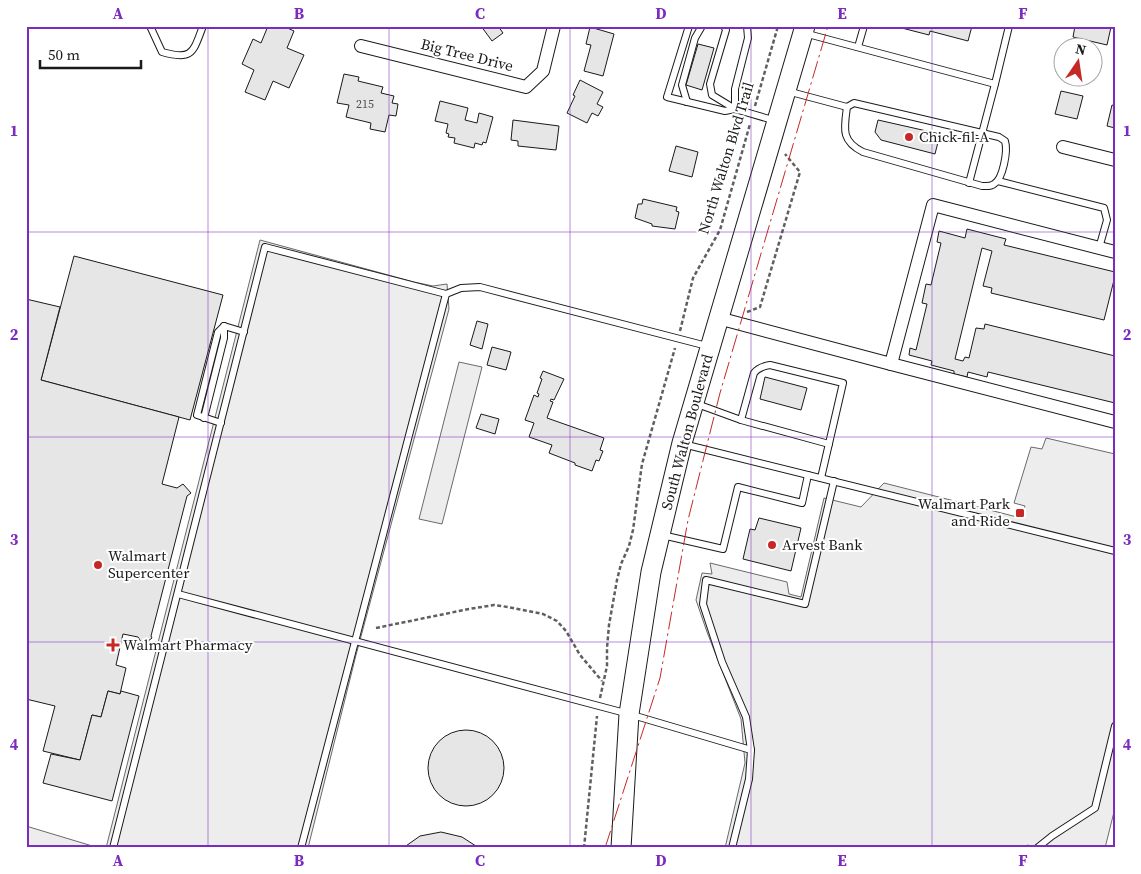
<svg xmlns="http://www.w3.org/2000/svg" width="1141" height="874" font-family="'Source Serif 4',serif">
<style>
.built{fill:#ededed;stroke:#6a6a6a}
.building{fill:#e6e6e6;stroke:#1a1a1a}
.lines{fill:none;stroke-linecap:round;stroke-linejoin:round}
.lane-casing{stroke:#1a1a1a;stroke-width:8}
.street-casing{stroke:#1a1a1a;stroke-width:14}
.primary-casing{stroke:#1a1a1a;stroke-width:21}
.path{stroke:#5f5f5f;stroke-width:2.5;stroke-dasharray:4 2.5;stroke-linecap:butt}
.lane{stroke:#fff;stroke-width:6}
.street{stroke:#fff;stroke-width:12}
.primary{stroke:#fff;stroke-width:19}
.power{stroke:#c62828;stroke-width:1;stroke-dasharray:18 4 2.5 4;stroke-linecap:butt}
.grid{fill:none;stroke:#7b2cbf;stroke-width:1;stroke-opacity:0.55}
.poi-dot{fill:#c62828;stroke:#fff;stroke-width:2}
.labels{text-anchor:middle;stroke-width:4;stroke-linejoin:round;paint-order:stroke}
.number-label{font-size:12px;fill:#4d4d4d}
.street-label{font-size:15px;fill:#1a1a1a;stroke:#fff}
.poi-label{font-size:15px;fill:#1a1a1a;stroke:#fff;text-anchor:start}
.neatline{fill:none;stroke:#7b2cbf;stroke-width:2}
.grid-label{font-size:16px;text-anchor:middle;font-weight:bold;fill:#7b2cbf}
</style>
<rect width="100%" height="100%" fill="#fff"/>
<g class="built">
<polygon points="260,240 414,282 433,286 447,284 449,309 356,655 308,848 106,848"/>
<polygon points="459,362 482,367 442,524 419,519"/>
<polygon points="1046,438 1115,454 1115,808 1105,848 1040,848 1027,845 1024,848 725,848 745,763 741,719 707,632 696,600 702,573 712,574 710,563 787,582 789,594 801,597 824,498 861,507 884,483 1021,518 1025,506 1014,503 1031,447 1042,449"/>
<polygon points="26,826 99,848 26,848"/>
</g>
<g class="building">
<polygon points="268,26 283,26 294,31 287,48 304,55 289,88 273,81 265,100 245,92 254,70 242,64 253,39 261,43"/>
<polygon points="481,26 498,26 503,33 492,41"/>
<polygon points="894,26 972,26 968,41 930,31 929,35"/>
<polygon points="1075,26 1111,27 1107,45 1073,37"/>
<polygon points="590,27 614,34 603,76 584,71 591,45 586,44"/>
<polygon points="698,44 714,48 702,90 686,85"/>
<polygon points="344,74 359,77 358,81 383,87 381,93 394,96 392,103 398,104 396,116 389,115 385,132 370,129 371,123 346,117 349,105 337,103"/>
<polygon points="580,80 603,92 597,104 603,107 598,116 592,113 587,123 567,113 575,96 573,95"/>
<polygon points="1061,91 1083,96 1077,119 1055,114"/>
<polygon points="440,101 468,108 465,120 477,123 479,113 493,117 486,143 483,142 482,145 475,143 474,148 454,143 455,138 448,137 449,134 446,133 448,124 435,121"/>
<polygon points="1112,105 1115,106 1115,128 1107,126"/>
<polygon points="513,120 559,126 556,150 518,146 518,141 511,140"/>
<polygon points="878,120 940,134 935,154 881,140 875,132"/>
<polygon points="676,146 698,152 692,177 669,171"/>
<polygon points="643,199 677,207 676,211 679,212 675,229 652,226 652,224 635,218 638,204 642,204"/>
<polygon points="967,229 1006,239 1004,245 1115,272 1115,276 1104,320 991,293 992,288 983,286 992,251 982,248 955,359 963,361 965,357 969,358 976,328 984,329 985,324 1115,356 1115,403 988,372 987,377 968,372 967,377 954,374 954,371 931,365 932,361 909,355 910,348 916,350 927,304 922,303 926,284 931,285 941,243 937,242 939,231 965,238"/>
<polygon points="74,256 223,295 190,420 41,380"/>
<polygon points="26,299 60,307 41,380 179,417 162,484 177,488 183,484 191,493 187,496 151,636 152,638 143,645 138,637 123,634 116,665 126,668 120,694 108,691 101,717 92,715 80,760 43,751 55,706 26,699"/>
<polygon points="477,321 488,324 482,349 470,345"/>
<polygon points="492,347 511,352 506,370 487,365"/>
<polygon points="543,371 564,379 554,400 551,399 550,401 553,402 547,418 604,438 600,450 603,451 599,461 596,460 592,471 575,465 575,463 549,453 552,445 529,437 534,423 525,420 534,395 538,397 539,394 537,393 542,379 540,378"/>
<polygon points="765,377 807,388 801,410 760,399"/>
<polygon points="481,414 499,419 495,434 476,428"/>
<polygon points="759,518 801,528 791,571 743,559 750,529 755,530"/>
<polygon points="108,691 120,694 121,691 139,696 112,801 43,783 51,754 80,760 92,715 101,717"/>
<circle cx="466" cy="768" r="38"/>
<polygon points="441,832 462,837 479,848 403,848 420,836"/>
</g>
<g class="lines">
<g class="lane-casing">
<g id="lane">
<path d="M 150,26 L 162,52 C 193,61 193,52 203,26"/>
<polyline points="689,26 667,97 725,111 735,109"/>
<polyline points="724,26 726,30 710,84 712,95 735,109 776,121"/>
<polyline points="804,33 995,84 1009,26"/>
<polyline points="858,47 864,26"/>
<polyline points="787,91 847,107"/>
<polyline points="687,102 682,85 695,38 702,26"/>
<path d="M 854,103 L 999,137 L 1005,141 C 1008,151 1003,179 994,184 C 990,187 986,186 982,186 L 863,152 C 841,141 844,129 847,107 Z"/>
<polyline points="735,109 735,89 748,38 747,26"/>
<polyline points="998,181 1104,208 1107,220 1099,248"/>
<polyline points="969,183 995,84"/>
<polyline points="697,404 741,420 829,444"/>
<polyline points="204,418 224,338 224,326"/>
<path d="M 741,420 L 754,373 C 758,368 763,366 770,365 L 843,383 L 821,478"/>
<polyline points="221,423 197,415 218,332 224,326 244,332"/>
<polyline points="683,444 1115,551"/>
<polyline points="662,535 723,549 738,487 802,503 808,475"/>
<polyline points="178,594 629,714 751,750"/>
<polyline points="113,848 265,247 446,294 461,288 480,287 707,346"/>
<polyline points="301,848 446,294"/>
<polyline points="732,848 749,779 751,750 746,717 722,662 703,604 706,580 805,604 834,481"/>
<polyline points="1037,848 1052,836 1095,808 1115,726"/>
</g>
</g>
<g class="street-casing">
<g id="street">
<polyline points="361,46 526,87 543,71 554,26"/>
<polyline points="1063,147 1115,160"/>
<polyline points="718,318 891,364 1115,422"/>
<polyline points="891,364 933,205 1115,252"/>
</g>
</g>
<g class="primary-casing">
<polyline id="primary" points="621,848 629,714 651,572 682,443 805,26"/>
</g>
<g class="path">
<polyline points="755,106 778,26"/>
<polyline points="747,312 760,307 800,172 785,154"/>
<polyline points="680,331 693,278 720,230 750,124"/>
<polyline points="376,628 469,609 494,605 508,607 543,614 557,621 566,631 580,655 602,681"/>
<polyline points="600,698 607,666 607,648 609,625 617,580 621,564 629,546 633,530 642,464 675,348"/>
<polyline points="584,848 597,716"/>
</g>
<use href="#lane" class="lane"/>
<use href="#street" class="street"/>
<use href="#primary" class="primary"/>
<polyline class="power" points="605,848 660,678 688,520 720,393 828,26"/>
</g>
<path class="grid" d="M 208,26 L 208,848M 389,26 L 389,848M 570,26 L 570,848M 751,26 L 751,848M 932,26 L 932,848M 26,232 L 1115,232M 26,437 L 1115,437M 26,642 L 1115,642"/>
<g class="poi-dot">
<circle cx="909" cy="137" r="5"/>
<rect x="1015" y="508" width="10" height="10" rx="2.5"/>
<circle cx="772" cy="545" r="5"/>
<circle cx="98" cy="565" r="5"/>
<path d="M110.5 637.5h5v5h5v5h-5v5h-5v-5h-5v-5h5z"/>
</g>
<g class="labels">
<g class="number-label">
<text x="365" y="108">215</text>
</g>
<g class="street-label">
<text transform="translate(467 55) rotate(14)" y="5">Big Tree Drive</text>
<text transform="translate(726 158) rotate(-73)" y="5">North Walton Blvd Trail</text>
<text transform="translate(687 432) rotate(-75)" y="5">South Walton Boulevard</text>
</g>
<g class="poi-label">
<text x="919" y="142">Chick-fil-A</text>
<text x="1010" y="509" text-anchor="end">Walmart Park<tspan x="1010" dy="17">and Ride</tspan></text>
<text x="782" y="550">Arvest Bank</text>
<text x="108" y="561">Walmart<tspan x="108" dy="17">Supercenter</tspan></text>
<text x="123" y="650">Walmart Pharmacy</text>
</g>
</g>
<rect width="1141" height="874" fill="none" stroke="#ffffff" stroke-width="55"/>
<g transform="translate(1078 62) rotate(13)"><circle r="24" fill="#ffffff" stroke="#a3a3a3"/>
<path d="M0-4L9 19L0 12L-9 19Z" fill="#c62828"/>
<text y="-8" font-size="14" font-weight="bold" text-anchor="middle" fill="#1a1a1a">N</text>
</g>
<path d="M40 60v8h101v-8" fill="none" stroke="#1a1a1a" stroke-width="2.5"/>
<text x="48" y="60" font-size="15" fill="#1a1a1a" stroke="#ffffff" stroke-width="4" paint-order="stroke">50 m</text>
<rect x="28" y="28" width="1086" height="818" class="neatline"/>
<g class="grid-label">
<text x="118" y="19">A</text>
<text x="299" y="19">B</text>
<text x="480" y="19">C</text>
<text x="661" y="19">D</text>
<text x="842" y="19">E</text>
<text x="1023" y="19">F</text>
<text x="14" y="136">1</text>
<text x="1127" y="136">1</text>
<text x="14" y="340">2</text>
<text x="1127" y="340">2</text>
<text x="14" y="545">3</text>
<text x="1127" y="545">3</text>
<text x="14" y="750">4</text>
<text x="1127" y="750">4</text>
<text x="118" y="866">A</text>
<text x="299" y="866">B</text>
<text x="480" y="866">C</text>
<text x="661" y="866">D</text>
<text x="842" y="866">E</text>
<text x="1023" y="866">F</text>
</g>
</svg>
